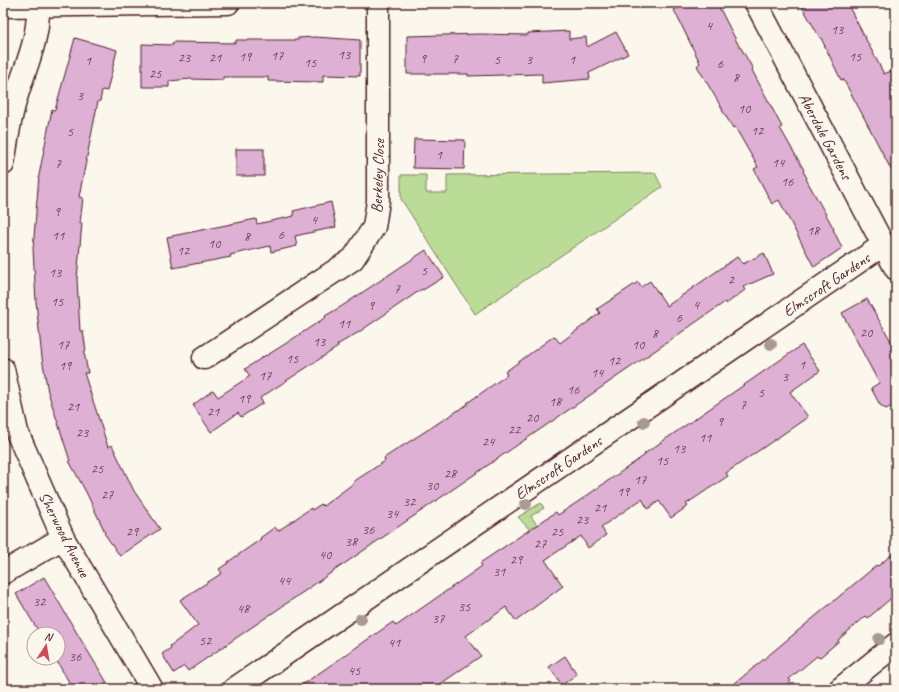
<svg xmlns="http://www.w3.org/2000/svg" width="899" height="692" font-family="Caveat,sans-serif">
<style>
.green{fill:#badc96;stroke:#827e60}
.building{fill:#ddb0d4;stroke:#4a1f2b}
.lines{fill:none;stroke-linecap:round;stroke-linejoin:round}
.street-casing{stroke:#4a1f2b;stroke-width:25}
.street{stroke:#fbf7ec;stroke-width:22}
.tree{fill:#a99a91}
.labels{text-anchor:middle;stroke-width:3;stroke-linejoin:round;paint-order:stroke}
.number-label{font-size:14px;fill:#6f4355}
.street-label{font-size:16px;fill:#4a1f2b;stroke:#fbf7ec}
</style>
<rect width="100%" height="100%" fill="#fbf7ec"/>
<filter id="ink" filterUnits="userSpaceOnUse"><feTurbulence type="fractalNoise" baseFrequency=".025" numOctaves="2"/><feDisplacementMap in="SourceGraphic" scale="8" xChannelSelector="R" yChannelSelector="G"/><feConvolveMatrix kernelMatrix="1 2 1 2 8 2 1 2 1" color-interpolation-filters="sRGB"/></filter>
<g filter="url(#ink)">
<g class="green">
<polygon points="655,173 662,187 475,314 401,199 401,175 426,175 426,193 447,193 447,175"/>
<polygon points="541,503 544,508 531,516 537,525 530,530 518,517"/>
</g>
<g class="building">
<polygon points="686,3 717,3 740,48 741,48 753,69 752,70 782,127 780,128 804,170 803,171 807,178 806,179 834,229 833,229 842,248 814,267 779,200 772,204 754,169 758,167 735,127 733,128 722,110 723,110 697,66 700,63 674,10"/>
<polygon points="800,3 847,3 884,74 896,69 896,179 860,110 843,79 841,80 821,38 820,38"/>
<polygon points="569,31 569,39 586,37 587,47 616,32 628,54 589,73 590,79 542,83 542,74 468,76 468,74 407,74 407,36 480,34 528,35 528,33"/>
<polygon points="315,37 360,40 360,76 323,75 323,82 268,81 268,77 223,77 223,80 191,79 169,81 169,87 142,87 142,44 173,45 173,42 236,43 236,40 298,40 298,38"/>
<polygon points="75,38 117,50 107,91 102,90 100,102 98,101 79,197 83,198 80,223 82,223 77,279 80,331 83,331 86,351 84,352 88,373 84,373 108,447 112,445 134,491 160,529 120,556 104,533 105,532 86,492 69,461 70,461 48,392 42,358 36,302 33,249 39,175 52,109 55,110"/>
<polygon points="414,139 465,140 464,169 413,168"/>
<rect x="236" y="149" width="28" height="27"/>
<polygon points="331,202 336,227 295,236 297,246 271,252 270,246 230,255 231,257 173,268 167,237 256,219 257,224 294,216 293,211"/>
<polygon points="426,250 444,277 423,290 422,289 359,332 337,345 338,347 260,398 263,403 241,417 238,413 211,432 193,405 213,390 218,397 250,376 245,369 266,355 266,356 285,344 326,317 325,316 342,306"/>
<polygon points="764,253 773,274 743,287 745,290 726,304 725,302 669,341 188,671 184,666 174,673 162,654 171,648 170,646 198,625 180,600 222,573 219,569 228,563 228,562 261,539 260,538 275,527 278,531 311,508 312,510 321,504 323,506 354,483 353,482 385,461 384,458 393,452 468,404 467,403 507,375 505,372 554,336 560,343 600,313 597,309 638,282 641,287 650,281 667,306 737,257 743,264"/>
<polygon points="867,299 896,350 896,415 892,406 886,409 880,405 871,388 879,383 842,313"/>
<polygon points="802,345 820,371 790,392 808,417 726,473 728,476 686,504 688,506 671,518 659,501 648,509 642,499 601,527 606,535 588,548 581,536 545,560 563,586 516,621 506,607 466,636 481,656 433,689 296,689 393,622 396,626 482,566 480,563 556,512 558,515 582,499 645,455 644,454"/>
<polygon points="896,551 896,594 868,618 866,616 838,640 839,641 819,658 817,656 789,679 791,681 781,689 728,689 877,565 878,566"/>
<polygon points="44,577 81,640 111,689 73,689 55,658 58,658 58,634 40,634 16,594"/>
<polygon points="565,656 577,674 562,685 549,667"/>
</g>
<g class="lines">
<g class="street-casing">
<g id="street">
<polyline points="756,3 896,269"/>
<polyline points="3,6 228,3"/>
<path d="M 3,164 C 6,147 8,130 12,113 C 20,76 39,46 38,7"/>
<polyline points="204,358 353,259 374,227 378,201 378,3"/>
<polyline points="3,369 17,432 63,538 152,689"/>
<polyline points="3,573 63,538"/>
<polyline points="234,689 883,245"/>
<polyline points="840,689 896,644"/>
</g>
</g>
<use href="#street" class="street"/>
</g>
<g class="tree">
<circle cx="771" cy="344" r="6"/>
<circle cx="644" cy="422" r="6"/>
<circle cx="526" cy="504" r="6"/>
<circle cx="361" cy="619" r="6"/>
<circle cx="879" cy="639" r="6"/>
</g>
</g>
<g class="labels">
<g class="number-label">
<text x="709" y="30">4</text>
<text x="837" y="34">13</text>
<text x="344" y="59">13</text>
<text x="277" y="60">17</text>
<text x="245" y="61">19</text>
<text x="855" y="61">15</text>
<text x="184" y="62">23</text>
<text x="215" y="62">21</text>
<text x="423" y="63">9</text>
<text x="455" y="63">7</text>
<text x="497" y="64">5</text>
<text x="529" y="64">3</text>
<text x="572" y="64">1</text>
<text x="88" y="65">1</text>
<text x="310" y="67">15</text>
<text x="720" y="68">6</text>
<text x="155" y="78">25</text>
<text x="736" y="82">8</text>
<text x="80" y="100">3</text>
<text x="744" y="113">10</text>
<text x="757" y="135">12</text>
<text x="70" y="136">5</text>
<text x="439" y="159">1</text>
<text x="778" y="167">14</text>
<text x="58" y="168">7</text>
<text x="787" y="186">16</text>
<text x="57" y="216">9</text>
<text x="314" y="224">4</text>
<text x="813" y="235">18</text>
<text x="281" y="239">6</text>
<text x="58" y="240">11</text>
<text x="247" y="241">8</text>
<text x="214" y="248">10</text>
<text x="183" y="255">12</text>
<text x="424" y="275">5</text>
<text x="55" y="277">13</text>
<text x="731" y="284">2</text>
<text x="397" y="293">7</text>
<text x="57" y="306">15</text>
<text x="696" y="309">4</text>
<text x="371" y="310">9</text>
<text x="679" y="322">6</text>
<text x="344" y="328">11</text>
<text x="866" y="337">20</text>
<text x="655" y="338">8</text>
<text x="319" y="346">13</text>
<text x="63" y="349">17</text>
<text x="638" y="349">10</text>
<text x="292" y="363">15</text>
<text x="614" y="365">12</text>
<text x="802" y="369">1</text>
<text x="65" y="370">19</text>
<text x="597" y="377">14</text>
<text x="265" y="380">17</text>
<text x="785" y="381">3</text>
<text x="573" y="394">16</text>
<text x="761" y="397">5</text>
<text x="244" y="403">19</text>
<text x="555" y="406">18</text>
<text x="743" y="409">7</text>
<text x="73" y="411">21</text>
<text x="213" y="416">21</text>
<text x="532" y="422">20</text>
<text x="720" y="426">9</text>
<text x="514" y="434">22</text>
<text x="82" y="437">23</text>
<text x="705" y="442">11</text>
<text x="488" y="446">24</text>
<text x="679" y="453">13</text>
<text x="662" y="465">15</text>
<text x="97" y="473">25</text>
<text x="450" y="478">28</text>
<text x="640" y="484">17</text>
<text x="432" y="490">30</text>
<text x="623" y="496">19</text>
<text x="107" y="499">27</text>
<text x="409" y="506">32</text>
<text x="600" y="512">21</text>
<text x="392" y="518">34</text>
<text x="582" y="524">23</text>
<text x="368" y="534">36</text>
<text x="132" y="536">29</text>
<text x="557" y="536">25</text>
<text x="351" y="546">38</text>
<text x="540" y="548">27</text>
<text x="325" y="559">40</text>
<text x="516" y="564">29</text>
<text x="499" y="576">31</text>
<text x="284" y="585">44</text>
<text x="39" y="606">32</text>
<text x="464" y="611">35</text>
<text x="243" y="613">48</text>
<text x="438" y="623">37</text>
<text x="205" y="645">52</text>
<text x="394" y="647">41</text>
<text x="75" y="661">36</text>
<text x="354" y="675">45</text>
</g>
<g class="street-label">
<text transform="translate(826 136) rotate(62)" y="6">Aberdale Gardens</text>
<text transform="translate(377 176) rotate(-88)" y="6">Berkeley Close</text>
<text transform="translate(826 284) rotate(-34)" y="6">Elmscroft Gardens</text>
<text transform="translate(558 467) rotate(-34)" y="6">Elmscroft Gardens</text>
<text transform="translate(65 534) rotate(63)" y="6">Sherwood Avenue</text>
</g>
</g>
<rect width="899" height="692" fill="none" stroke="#fbf7ec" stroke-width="16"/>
<rect x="8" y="8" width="883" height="676" fill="none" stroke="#4a1f2b" stroke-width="1.5" filter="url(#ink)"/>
<g transform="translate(46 646) rotate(12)"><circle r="19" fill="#fbf7ec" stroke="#b4a19f"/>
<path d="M0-3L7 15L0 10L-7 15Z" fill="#d1495b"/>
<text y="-6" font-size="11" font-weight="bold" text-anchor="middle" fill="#4a1f2b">N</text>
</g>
</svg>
